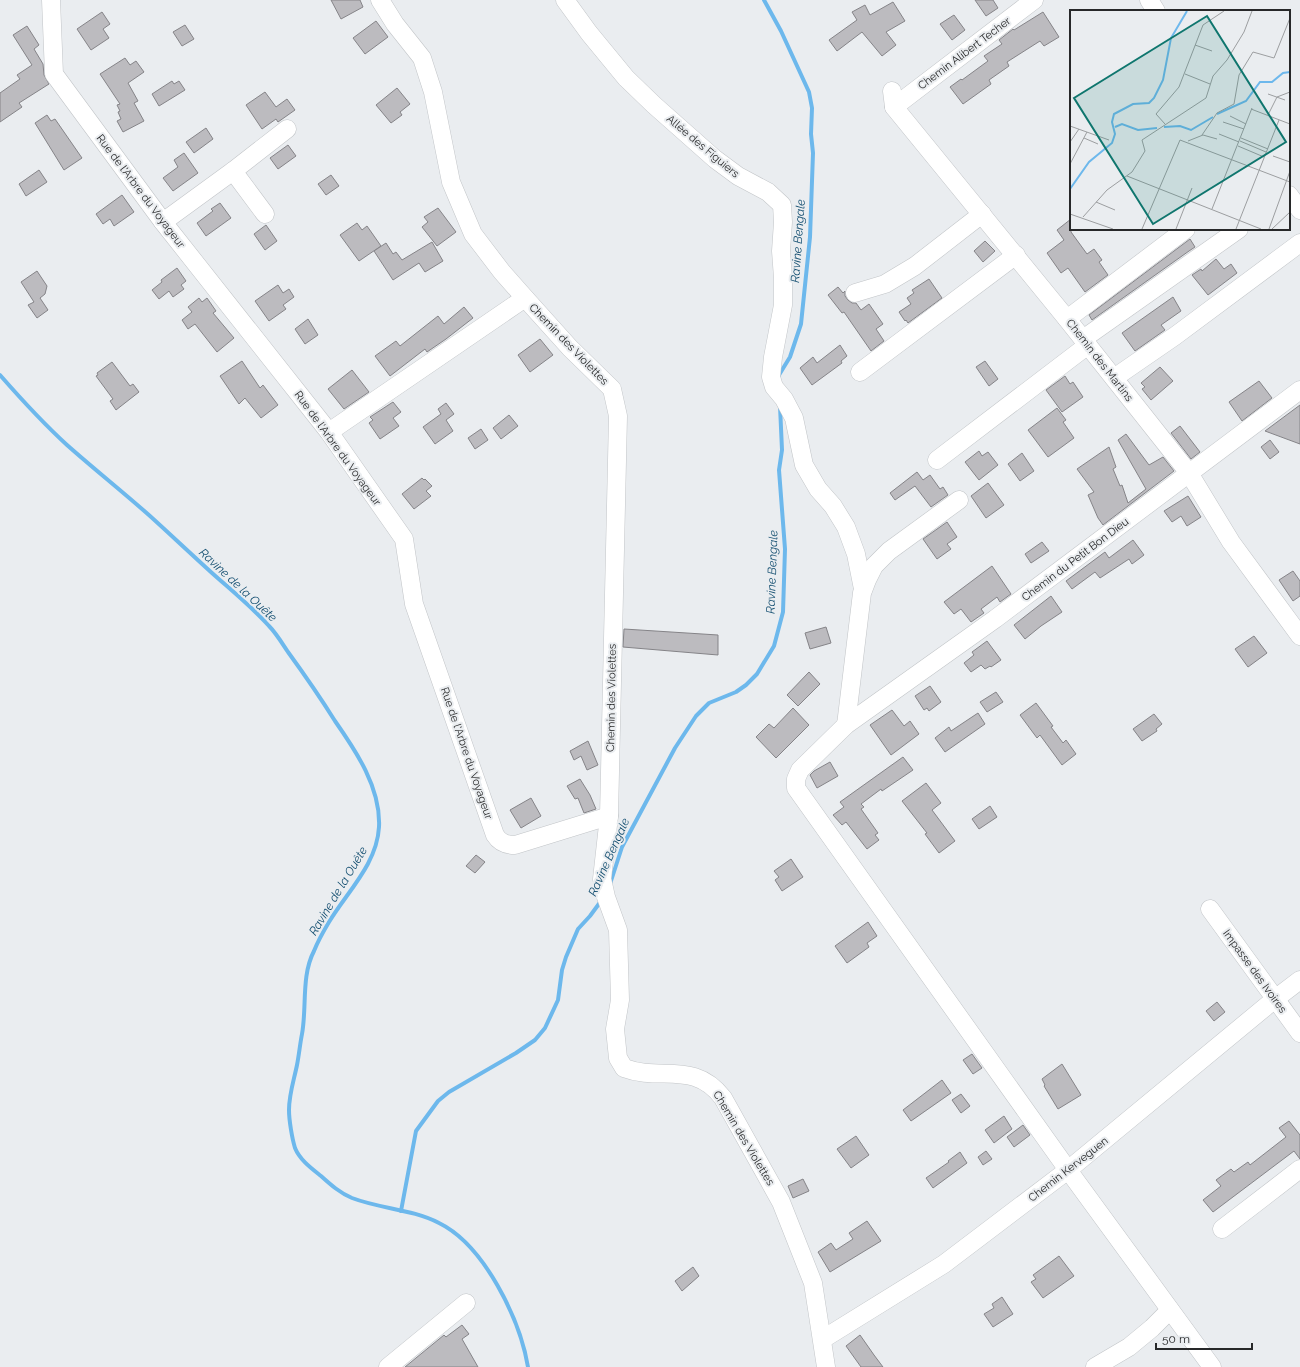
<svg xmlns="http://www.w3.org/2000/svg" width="1300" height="1367" font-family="Raleway,sans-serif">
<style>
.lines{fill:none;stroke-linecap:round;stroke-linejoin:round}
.stream{stroke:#6db8ec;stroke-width:4}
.building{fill:#bcbbbf;stroke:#858488}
.minor-casing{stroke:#c2c5c8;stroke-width:19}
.minor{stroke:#fff;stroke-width:18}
.labels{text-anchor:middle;stroke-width:4;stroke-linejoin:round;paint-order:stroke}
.street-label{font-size:11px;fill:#272829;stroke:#eaedf0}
.water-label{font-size:12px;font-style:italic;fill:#134e70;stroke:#eaedf0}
.inset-river{fill:none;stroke:#6db8ec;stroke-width:2}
.inset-road{fill:none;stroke:#9c9ea0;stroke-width:1}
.view{fill:#0f766e;fill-opacity:0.15;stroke:#0f766e;stroke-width:2}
.inset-edge{fill:none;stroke:#272829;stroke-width:2}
</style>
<rect width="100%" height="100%" fill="#eaedf0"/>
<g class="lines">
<g class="stream">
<polyline points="764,0 781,31 809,92 812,108 811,134 813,153 810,237 801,324 790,357 779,375 779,377"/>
<path d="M 0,375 C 21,399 43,423 67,445 C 94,469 123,492 150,516 C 171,535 191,554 212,573 C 231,590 252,607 269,626 C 276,633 282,643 288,652 C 304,674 320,697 335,721 C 356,751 381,788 379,827 C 377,864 347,892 329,922 C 323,932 318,941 314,951 C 301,976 307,1007 302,1034 C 300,1044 299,1055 297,1065 C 294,1080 289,1094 289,1110 C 289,1120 292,1138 295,1148 C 300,1160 311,1168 321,1176 C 331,1185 340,1193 352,1198 C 381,1209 412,1209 439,1223 C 484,1245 520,1319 528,1367"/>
<polyline points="610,884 622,847 675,748 696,716 709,703 736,692 746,685 757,674 774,646 783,612 785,549 779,470 782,450 780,406"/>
<polyline points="401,1211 416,1131 438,1101 449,1092 516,1053 535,1040 545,1028 558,1000 562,970 566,957 578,929 590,916 601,901"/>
</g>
</g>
<g class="building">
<polygon points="331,0 360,0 363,7 341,19"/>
<polygon points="975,0 993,0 998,8 986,16"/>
<polygon points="893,2 905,21 886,32 896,45 882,56 862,32 837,51 829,40 857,20 852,12 865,5 870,15"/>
<polygon points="102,12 110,24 103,29 109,38 91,50 77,29"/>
<polygon points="1043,12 1059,37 1044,46 1040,41 1007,62 1009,66 989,80 991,84 963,104 950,87 961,79 962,80 988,61 984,56 1002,44 999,40 1013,29 1014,30"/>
<polygon points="954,15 965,30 952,40 940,24"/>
<polygon points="376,21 388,37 365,54 353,38"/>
<polygon points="185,25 194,39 182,46 173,32"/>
<polygon points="27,26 39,45 34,49 43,64 44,75 49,84 19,103 22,107 0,122 0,93 20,79 17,75 32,65 13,35"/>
<polygon points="125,58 130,65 136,61 144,72 128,83 138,101 134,103 144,121 123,132 117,121 121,119 118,112 120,111 117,105 120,104 100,74"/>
<polygon points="172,81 174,84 179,81 185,90 159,106 152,94"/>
<polygon points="397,88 410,104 400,112 402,115 391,123 376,105"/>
<polygon points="265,92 276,107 287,99 295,110 278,122 276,119 262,129 246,105"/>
<polygon points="47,115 51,121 55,119 82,158 64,170 35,123"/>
<polygon points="206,128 213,139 194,153 186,142"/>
<polygon points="288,145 296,156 278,169 270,158"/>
<polygon points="184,153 198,173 173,191 163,178 178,167 174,160"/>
<polygon points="39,170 47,182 26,196 19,184"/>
<polygon points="331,175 339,186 326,195 318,184"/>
<polygon points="122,195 134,212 114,226 110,219 103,224 96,214"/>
<polygon points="220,203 231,218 206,236 197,223 213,211 211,209"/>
<polygon points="438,208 456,232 437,246 422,227 428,222 424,217"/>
<polygon points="1071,219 1071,232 1087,254 1094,249 1102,260 1099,262 1108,275 1085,292 1068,268 1061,273 1047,253 1064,240 1057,230"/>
<polygon points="357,223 362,230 367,226 381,246 359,261 340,235"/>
<polygon points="266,225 277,241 265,250 254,234"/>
<polygon points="1190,239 1195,247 1189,251 1092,320 1089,315"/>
<polygon points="985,241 995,251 983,262 974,251"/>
<polygon points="432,242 443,261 425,272 419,263 393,280 374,251 386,243 393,254 396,252 402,260"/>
<polygon points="1216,259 1224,269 1231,264 1237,273 1208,295 1192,275 1201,269 1202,271"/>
<polygon points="177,268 186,281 181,285 184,289 173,297 169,291 159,299 152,290 162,282 161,280"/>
<polygon points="37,271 47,286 45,294 40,298 48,310 37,318 28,305 34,302 21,282"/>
<polygon points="929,279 942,298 908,323 906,320 905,321 899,312 911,304 907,298 914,293 912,290"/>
<polygon points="278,285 283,293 289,289 294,297 283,305 286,309 269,321 255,301"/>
<polygon points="838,287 843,293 845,291 845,296 848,300 852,303 856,303 861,310 869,304 883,324 876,329 884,341 871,351 844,312 842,313 828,295"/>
<polygon points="1173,297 1181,311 1161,325 1165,330 1135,351 1122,333"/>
<polygon points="199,298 202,302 207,298 216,311 213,313 234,338 217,352 195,324 188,329 182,320 192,312 188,307"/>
<polygon points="464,307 473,318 446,339 427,352 425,349 390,376 375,356 396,341 400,346 438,316 444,324"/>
<polygon points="308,319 318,335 305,344 295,329"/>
<polygon points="540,339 553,355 530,372 518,355"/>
<polygon points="840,345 847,356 841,361 842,363 812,385 800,368 813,357 817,363"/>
<polygon points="242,361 260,388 263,385 278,405 261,418 245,398 239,404 220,376"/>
<polygon points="985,361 998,379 989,386 976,367"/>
<polygon points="112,362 130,386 133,384 139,392 116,410 110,401 113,399 96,376 98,375 97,373"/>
<polygon points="1160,367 1173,381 1151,400 1142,389 1145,387 1141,383"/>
<polygon points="352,370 369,392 344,409 328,389"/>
<polygon points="1065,376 1070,384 1073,382 1083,397 1062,412 1046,390"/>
<polygon points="1259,381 1272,398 1242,421 1229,402"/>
<polygon points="393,402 401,412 393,418 399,426 380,439 369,423 373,420 370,417"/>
<polygon points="446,403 454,414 446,420 453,431 435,444 423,427 441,414 438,409"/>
<polygon points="1300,405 1300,444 1265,431"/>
<polygon points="1057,408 1066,420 1063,422 1074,438 1048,457 1028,430"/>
<polygon points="509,415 518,426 501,439 493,428"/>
<polygon points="1180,426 1200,452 1191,459 1171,433"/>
<polygon points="481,429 488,440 475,449 468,438"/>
<polygon points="1126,434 1149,465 1163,457 1174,471 1103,525 1098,518 1088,495 1094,492 1077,469 1109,447 1116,467 1113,469 1120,486 1122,485 1128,503 1146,489 1118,440"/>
<polygon points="1270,440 1279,452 1270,459 1261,447"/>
<polygon points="979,451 982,456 988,452 998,465 979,480 965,462"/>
<polygon points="1022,453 1034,471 1020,481 1008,464"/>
<polygon points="917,472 923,480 930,475 940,489 943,487 948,495 931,507 915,486 895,500 890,493"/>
<polygon points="422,478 424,480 425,479 432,486 426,491 431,496 414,509 402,494"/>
<polygon points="988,483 1004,505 986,518 971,496"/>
<polygon points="1188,496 1201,517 1187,526 1181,516 1172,522 1164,511"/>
<polygon points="947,522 957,537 947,544 951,549 937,559 923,539"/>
<polygon points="1133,540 1144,555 1132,564 1129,559 1100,578 1095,572 1072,589 1066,581 1105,552 1109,558"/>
<polygon points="1042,542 1049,551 1031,563 1025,554"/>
<polygon points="992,566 1011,594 1000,602 997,597 981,609 984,613 971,622 961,609 954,614 944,602"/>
<polygon points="1293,571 1300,581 1300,596 1293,601 1279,580"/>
<polygon points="1051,596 1062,612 1041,626 1025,639 1014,625"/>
<polygon points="826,627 831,643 810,649 805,633"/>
<polygon points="624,629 718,635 718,655 623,647"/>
<polygon points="1254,636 1267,653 1248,667 1235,649"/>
<polygon points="987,641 1001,660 991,667 990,666 985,669 981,665 971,672 964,663 974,655 972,652"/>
<polygon points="809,672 820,684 798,706 787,695"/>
<polygon points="930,686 941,702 929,711 927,708 924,710 915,696"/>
<polygon points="996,692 1003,702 987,712 980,702"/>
<polygon points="1036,703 1053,726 1051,727 1063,743 1066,740 1076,754 1062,765 1040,735 1037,738 1020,715"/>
<polygon points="793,708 809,725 776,758 756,737 769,724 774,728"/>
<polygon points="892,710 904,726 910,721 919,734 891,755 870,725"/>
<polygon points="978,713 985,724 945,752 935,738 949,727 951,731"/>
<polygon points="1154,714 1162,724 1156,729 1157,731 1142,741 1133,729"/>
<polygon points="588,741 598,765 587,770 581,756 574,760 570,751"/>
<polygon points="903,757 913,770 882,791 881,789 861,804 864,807 861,809 878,833 875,835 879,840 867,849 846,822 842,825 833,815 844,807 840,802"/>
<polygon points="830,762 838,776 817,788 810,775 814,771"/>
<polygon points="580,779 590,795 596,809 584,813 578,798 575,799 567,786"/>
<polygon points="926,783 941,803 932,810 955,841 939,853 925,834 927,833 902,801"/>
<polygon points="531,798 541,816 521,828 510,810"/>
<polygon points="990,806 997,817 979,829 972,819"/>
<polygon points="476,855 485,862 475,873 466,866"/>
<polygon points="791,859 803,877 782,891 775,880 779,877 774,871"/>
<polygon points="868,922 877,936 867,943 869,947 847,963 835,946"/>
<polygon points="1217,1002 1225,1012 1214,1021 1206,1011"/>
<polygon points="972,1054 982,1068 973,1074 963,1060"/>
<polygon points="1062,1064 1081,1095 1058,1109 1044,1086 1045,1085 1042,1079"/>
<polygon points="942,1080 951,1093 911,1121 903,1110"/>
<polygon points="961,1094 970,1106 961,1113 952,1100"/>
<polygon points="1004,1116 1012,1129 994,1143 985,1130"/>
<polygon points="1289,1121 1300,1135 1300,1159 1294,1151 1213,1212 1203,1200 1221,1186 1216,1180 1231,1169 1234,1172 1248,1162 1250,1165 1286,1137 1279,1128"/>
<polygon points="1023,1125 1030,1135 1014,1147 1007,1137"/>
<polygon points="856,1136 869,1155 851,1168 837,1149"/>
<polygon points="986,1151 992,1159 983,1165 978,1157"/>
<polygon points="960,1152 967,1163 933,1188 926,1178 949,1162 948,1161"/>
<polygon points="803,1179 809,1191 793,1198 788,1186"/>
<polygon points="867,1221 881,1241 830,1272 818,1252 831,1243 836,1250 853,1239 849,1233"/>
<polygon points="1059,1256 1074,1276 1043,1298 1031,1282 1036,1279 1033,1275"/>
<polygon points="693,1267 699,1276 682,1291 675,1281"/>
<polygon points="1002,1297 1013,1314 993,1327 984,1314 994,1308 992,1304"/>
<polygon points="462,1325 469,1334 462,1339 478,1367 405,1367 444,1335 446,1337"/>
<polygon points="860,1335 874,1355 883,1367 861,1367 846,1346"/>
</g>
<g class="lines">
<g class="minor-casing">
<g id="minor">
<path d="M 51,0 L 54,74 L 163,222 L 329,432 L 404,539 L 414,604 L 495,835 C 500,843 506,845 515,845 L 609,816"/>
<path d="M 380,0 L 395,24 L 422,58 L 433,92 L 451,182 L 473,234 L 502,272 L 525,298 L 570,348 L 612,389 L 618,416 L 609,816 L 602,879 L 606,897 L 618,930 L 620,1000 L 615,1029 L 618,1058 L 624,1068 C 661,1082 694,1060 723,1098 L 781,1202 L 813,1283 L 826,1367"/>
<polyline points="565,0 589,33 626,78 654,105 715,159 738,176 768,192 782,205 783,222 781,251 783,278 783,305 773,357 771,377 774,387 784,399 794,418 804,465 818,489 833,506 846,527 856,554 863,589"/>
<polyline points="1149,0 1156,11"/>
<polyline points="892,91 894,107 1067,319 1189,473 1231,542 1300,636"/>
<polyline points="894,107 1034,0"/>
<polyline points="233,171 265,214"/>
<polyline points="1289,195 1300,210"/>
<polyline points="163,222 233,171 287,129"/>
<polyline points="855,293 885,284 915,266 982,214"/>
<polyline points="1067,319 1186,229"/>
<polyline points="1083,339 1239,229"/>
<polyline points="860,372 1016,255"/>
<polyline points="1114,378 1175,336 1300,243"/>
<polyline points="329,432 525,298"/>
<polyline points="937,460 1088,345"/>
<polyline points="846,725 862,593 867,580 874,566 889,551 959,500"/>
<polyline points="1210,909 1300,1033"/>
<polyline points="1222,1229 1300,1169"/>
<polyline points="823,1339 944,1264 1068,1170 1275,999 1300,980"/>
<polyline points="388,1367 466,1303"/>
<polyline points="1095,1367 1129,1347 1152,1328 1170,1310"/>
<polyline points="1212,1367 1068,1170 796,788 796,779 800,770 846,725 995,619 1300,390"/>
</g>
</g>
<use href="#minor" class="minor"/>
</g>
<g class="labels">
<g class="street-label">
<text transform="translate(964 53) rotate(-37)" y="4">Chemin Alibert Techer</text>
<text transform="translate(703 146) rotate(40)" y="4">Allée des Figuiers</text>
<text transform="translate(141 191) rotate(53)" y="4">Rue de l'Arbre du Voyageur</text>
<text transform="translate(569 344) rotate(46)" y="4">Chemin des Violettes</text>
<text transform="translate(1100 360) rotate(52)" y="4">Chemin des Martins</text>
<text transform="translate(338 448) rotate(54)" y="4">Rue de l'Arbre du Voyageur</text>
<text transform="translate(1075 559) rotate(-37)" y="4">Chemin du Petit Bon Dieu</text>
<text transform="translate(611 698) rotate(-89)" y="4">Chemin des Violettes</text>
<text transform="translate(467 753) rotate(71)" y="4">Rue de l'Arbre du Voyageur</text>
<text transform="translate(1255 971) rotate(54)" y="4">Impasse des Ivoires</text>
<text transform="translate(744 1138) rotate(59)" y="4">Chemin des Violettes</text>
<text transform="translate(1068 1169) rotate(-38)" y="4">Chemin Kerveguen</text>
</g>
<g class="water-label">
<text transform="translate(798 241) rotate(-86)" y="4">Ravine Bengale</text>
<text transform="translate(772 572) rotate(-88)" y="4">Ravine Bengale</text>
<text transform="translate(238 585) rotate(43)" y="4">Ravine de la Ouête</text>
<text transform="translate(609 857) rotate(-66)" y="4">Ravine Bengale</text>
<text transform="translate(338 891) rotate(-59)" y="4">Ravine de la Ouête</text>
</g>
</g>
<g transform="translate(1070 10)">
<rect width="220" height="220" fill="#eaedf0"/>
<path class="inset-river" d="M 147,104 L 176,91 L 190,72 L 202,72 L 213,63 L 220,62M 45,117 L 52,114 L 68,120 L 87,118M 94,117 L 110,116 L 121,120 L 143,107M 0,179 L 19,152 L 42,133 L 45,124 L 42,112 L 44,104 L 63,94 L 79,93 L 84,88 L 93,70 L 101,28 L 117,1"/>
<path class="inset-road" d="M 125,35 L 142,41M 115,64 L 140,74M 198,84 L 215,90M 181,99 L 220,114M 198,105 L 207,87 L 220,82M 160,106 L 176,114M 153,112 L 174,119M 95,114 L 86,104 L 109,77 L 133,15 L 154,1M 0,116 L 39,130M 149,124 L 169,132M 132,125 L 147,103 L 164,94 L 169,65 L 183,42 L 204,48 L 220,8M 14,128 L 28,134M 171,128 L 198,139M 118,131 L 133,125 L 147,129M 170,131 L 196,142M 0,132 L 9,119M 168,136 L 194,147M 203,146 L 220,152M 0,154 L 17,122M 57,166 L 191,219M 26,192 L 45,200M 142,199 L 182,98M 0,204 L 43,219M 13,207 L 37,180 L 62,162 L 75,141 L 72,130 L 136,88 L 143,66 L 157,50 L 174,22 L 182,1M 72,219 L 110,130 L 220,172M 106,219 L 122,178M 166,219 L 209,110M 199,219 L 220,161M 202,219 L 220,202"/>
<path class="view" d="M 137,6 L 216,132 L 83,214 L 4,88 Z"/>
<rect width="220" height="220" class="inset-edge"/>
</g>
<path d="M1156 1343v6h96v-6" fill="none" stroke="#272829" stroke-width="2"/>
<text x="1162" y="1343" font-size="12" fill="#272829" stroke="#eaedf0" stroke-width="3" paint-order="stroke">50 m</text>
</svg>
